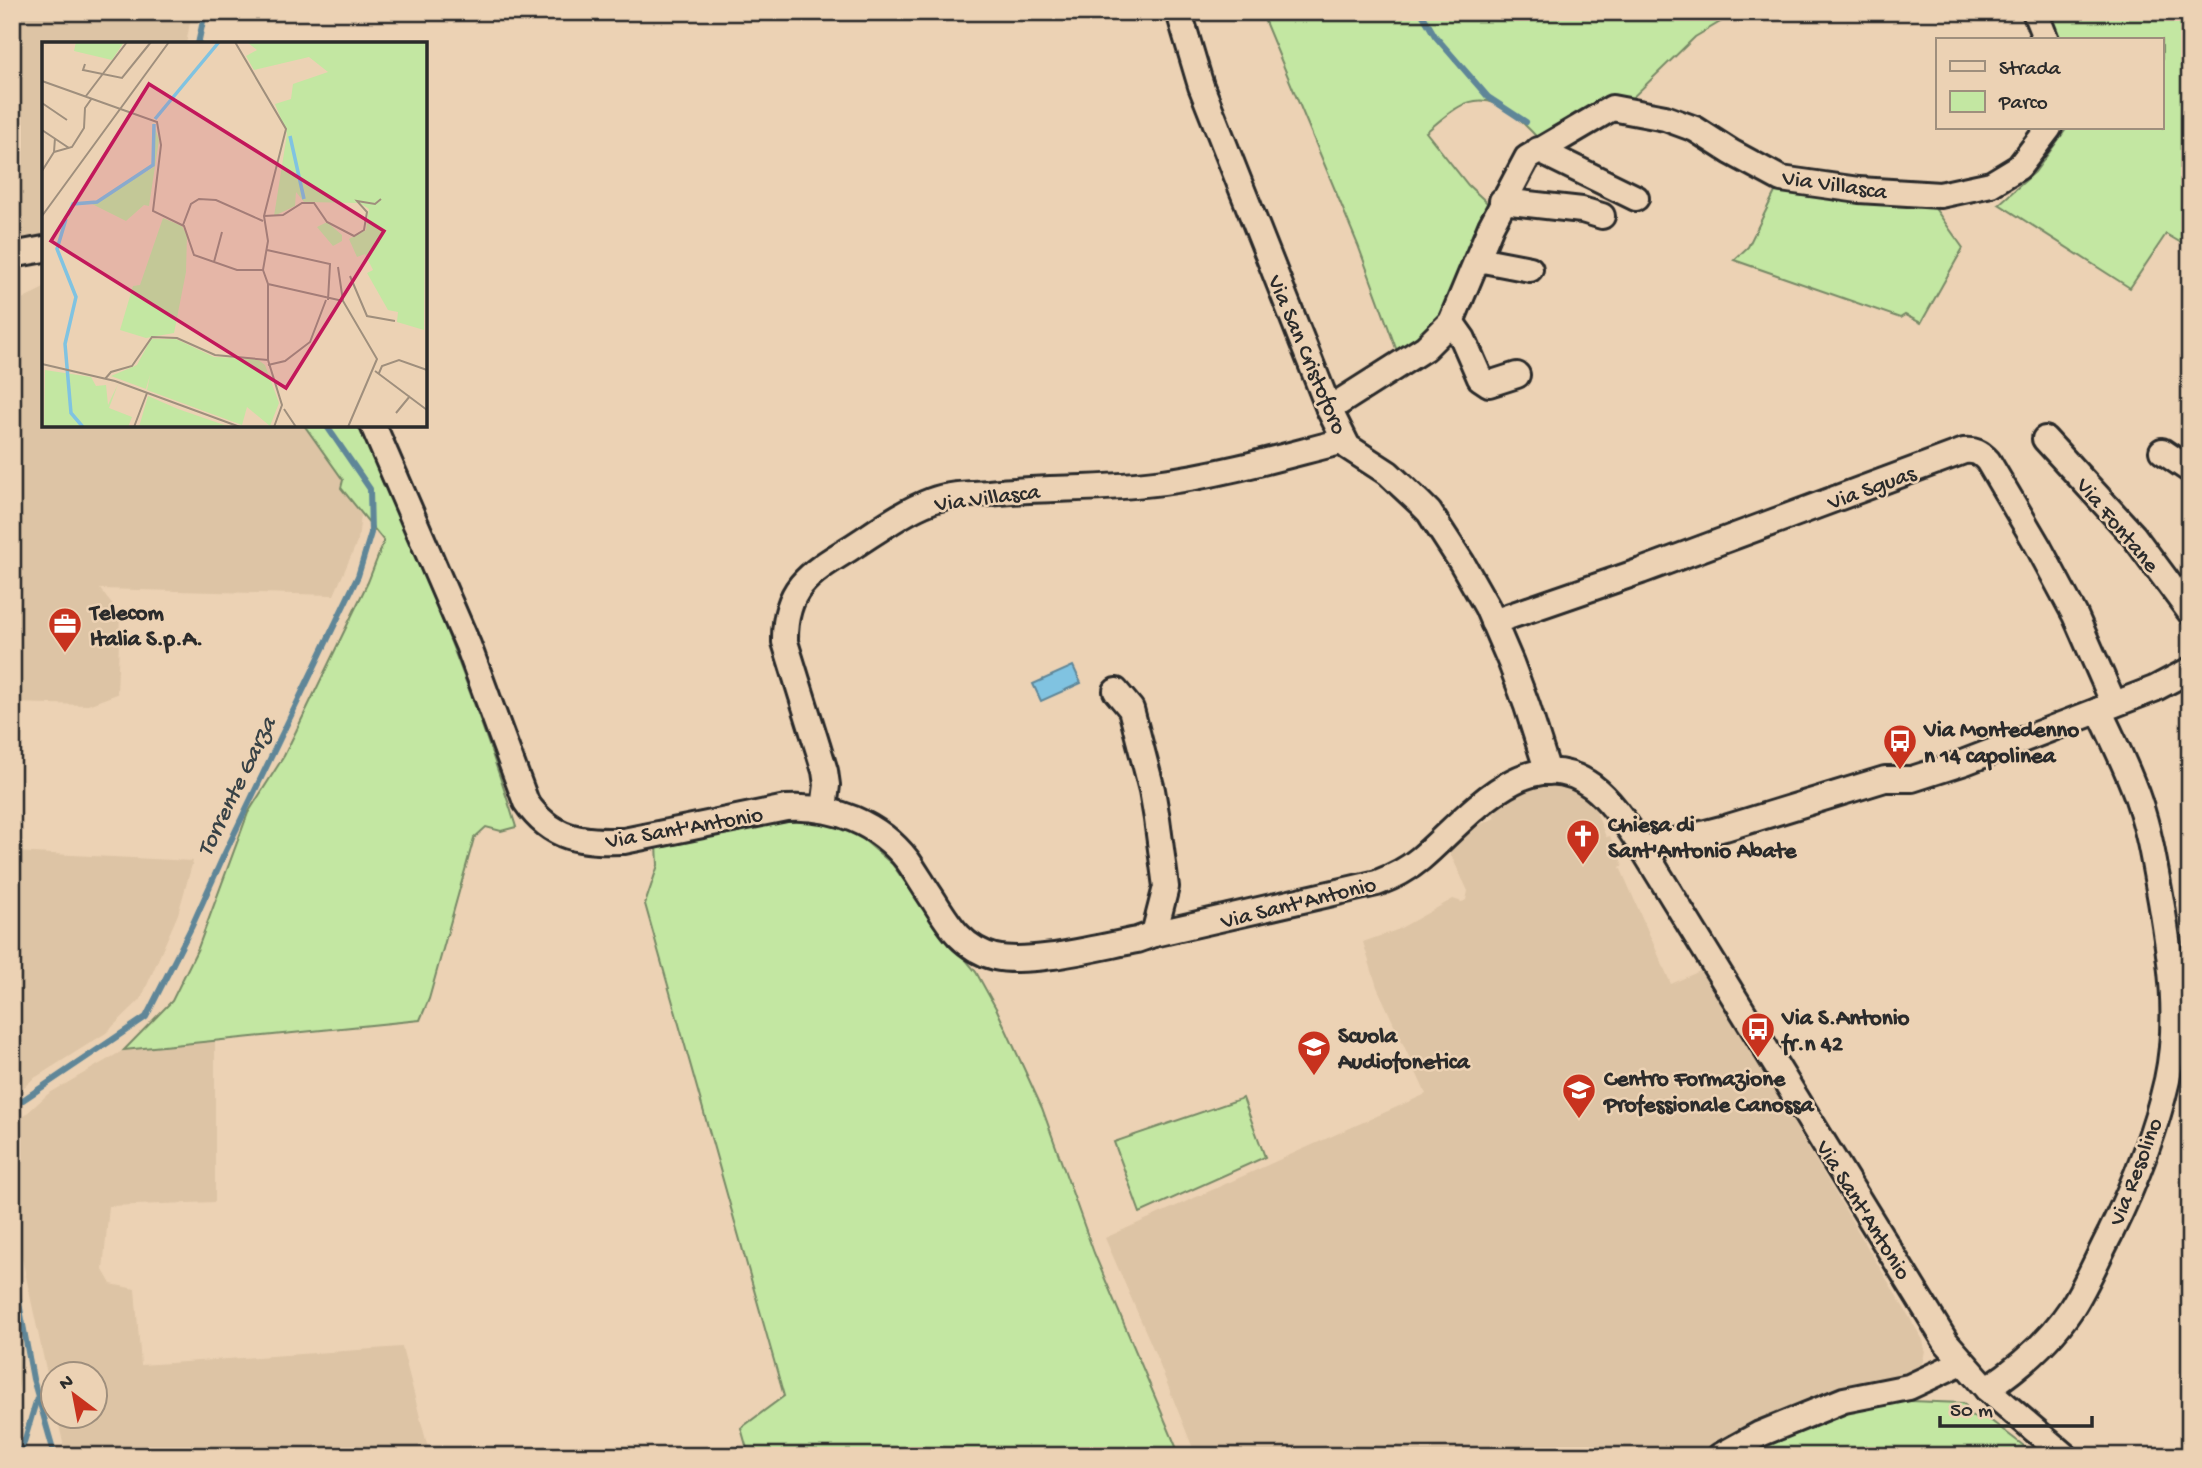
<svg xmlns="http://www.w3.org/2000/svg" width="2202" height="1468" font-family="'Gochi Hand',sans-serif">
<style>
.built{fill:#ddc4a5}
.green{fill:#c3e7a2;stroke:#778966;stroke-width:2}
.water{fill:#80c3e1;stroke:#5e8698;stroke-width:2}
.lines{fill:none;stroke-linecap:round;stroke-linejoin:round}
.stream{stroke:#5e8698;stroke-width:6}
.minor-casing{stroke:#2b2b2b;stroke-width:30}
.minor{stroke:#ecd2b4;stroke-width:24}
.labels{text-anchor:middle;stroke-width:5;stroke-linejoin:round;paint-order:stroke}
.street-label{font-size:23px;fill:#2b2b2b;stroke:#ecd2b4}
.poi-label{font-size:23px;font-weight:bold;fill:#2b2b2b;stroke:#ecd2b4;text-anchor:start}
.water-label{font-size:24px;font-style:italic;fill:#384246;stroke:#ecd2b4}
.inset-river{fill:none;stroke:#80c3e1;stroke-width:3.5}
.inset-road{fill:none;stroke:#9f8f7d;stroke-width:2}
.view{fill:#c2185b;fill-opacity:0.15;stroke:#c2185b;stroke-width:3.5}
.inset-edge{fill:none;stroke:#2b2b2b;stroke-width:3.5}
</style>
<rect width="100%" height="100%" fill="#ecd2b4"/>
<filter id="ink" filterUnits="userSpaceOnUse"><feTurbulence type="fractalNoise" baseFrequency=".0143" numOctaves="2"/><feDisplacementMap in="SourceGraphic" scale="14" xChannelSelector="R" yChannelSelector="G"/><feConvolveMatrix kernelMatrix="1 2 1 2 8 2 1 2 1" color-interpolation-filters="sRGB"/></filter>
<g filter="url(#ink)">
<g class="built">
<polygon points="12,12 192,12 186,44 44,44 44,234 12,239"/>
<polygon points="44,288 44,425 304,425 343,480 341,488 361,515 358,540 334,595 100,589 120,615 117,694 88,705 12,703 12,304"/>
<polygon points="1542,786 1559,786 1581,792 1593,804 1606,837 1610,836 1623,865 1620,867 1671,984 1702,970 1923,1340 1925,1350 1923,1361 1917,1373 1778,1414 1752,1424 1698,1456 1196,1456 1152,1346 1105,1238 1426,1094 1377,987 1363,942 1397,930 1453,899 1462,902 1466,900 1468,891 1449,851 1470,829 1495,818 1490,806 1531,787"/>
<polygon points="12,852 193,861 178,914 141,999 106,1033 33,1079 12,1098"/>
<polygon points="215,1040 215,1202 109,1206 103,1270 111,1284 135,1289 141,1365 402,1347 430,1456 66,1456 57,1416 94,1416 94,1374 52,1374 52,1397 12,1212 12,1132 24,1116 48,1094 124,1050"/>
<polygon points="12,1316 22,1369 12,1420"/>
</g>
<g class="green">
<path d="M 1261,12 L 1737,12 L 1695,37 L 1624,106 L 1541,142 C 1532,131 1523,123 1513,114 C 1477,85 1455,108 1426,132 L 1468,185 L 1494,209 L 1448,320 L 1401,362 L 1358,245 Z"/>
<polygon points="2047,12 2190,12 2190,248 2166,234 2130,288 1999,204 2035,172 2067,128 2162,128 2162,40 2060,40"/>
<polygon points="1778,186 1821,195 1934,207 1963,248 1921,323 1905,315 1900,318 1734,260 1748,247"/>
<path d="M 304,425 L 363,425 C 417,558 474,690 516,827 L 501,831 L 486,827 L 474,838 L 429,999 L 420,1020 L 124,1050 L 172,1001 L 198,948 L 248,813 L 284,756 L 368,582 L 384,541 L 341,488 L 343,480 Z"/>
<polygon points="797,820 822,820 849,827 892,864 931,918 976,972 997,1010 1042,1108 1094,1253 1180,1456 749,1456 741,1428 784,1396 645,904 658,865 657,844"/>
<polygon points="1243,1098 1265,1157 1140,1213 1114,1142"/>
<polygon points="1884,1400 1962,1403 1966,1406 1967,1412 1975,1418 1981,1413 2037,1456 1742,1456 1842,1413"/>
</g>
<polygon class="water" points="1073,666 1081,683 1041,701 1033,684"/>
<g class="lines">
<g class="stream">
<polyline points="1421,12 1435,36 1488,97 1526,122"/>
<polyline points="198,44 205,12"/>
<polyline points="12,1109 14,1106 146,1017 191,928 223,857 358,576 371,533 370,489 326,425"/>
<polyline points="12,1265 33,1379 55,1456"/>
<polyline points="20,1456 37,1398"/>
</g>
<g class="minor-casing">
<g id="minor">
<polyline points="1179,12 1201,86 1329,409 1348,447 1388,473 1419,502 1429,512 1462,563 1487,607 1511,663 1527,706 1548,772"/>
<polyline points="2035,12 2046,40"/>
<polyline points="1538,150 1636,198"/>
<polyline points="1502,201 1582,210 1602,216"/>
<polyline points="12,255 44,249"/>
<polyline points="1478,259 1530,269"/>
<polyline points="1451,322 1463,339 1480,378 1489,384 1517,375"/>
<polyline points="1329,409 1425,348 1451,322 1491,226 1527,158 1612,108 1665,118 1695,129 1731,152 1781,179 1859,190 1940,195 1991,184 2019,167 2049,128"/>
<path d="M 373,425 L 468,645 L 526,802 C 552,840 581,842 624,841 L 786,808 C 833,805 879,823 908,861 C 917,874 925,888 934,901 C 950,927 964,949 995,957 C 1031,965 1099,947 1137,940 L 1154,934 L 1377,883 C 1393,877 1407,870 1420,859 C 1464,822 1526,738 1592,786 C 1613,802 1628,827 1643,849 L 1946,1342 L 1987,1389 L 2065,1456"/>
<polyline points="2045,439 2133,535 2190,612"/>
<polyline points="2162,451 2190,470"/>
<path d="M 1493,622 L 1641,571 L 1964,451 C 1975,450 1980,452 1988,461 L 2038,546 L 2075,615 L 2114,704"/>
<polyline points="1116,691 1131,709 1152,790 1157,819 1166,887 1154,934"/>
<path d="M 824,809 L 827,785 L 825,771 L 785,642 C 784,589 808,574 849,549 C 876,532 902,512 931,501 C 949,494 970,494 989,493 C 1047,487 1106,490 1163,482 C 1224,474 1284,456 1344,441"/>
<polyline points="1643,849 1725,828 1885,779 1912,779 1965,762 2154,689 2190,670"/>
<path d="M 1987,1389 C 2018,1368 2049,1342 2071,1309 C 2086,1286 2097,1259 2110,1234 C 2134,1185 2155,1133 2167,1080 C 2180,1020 2171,960 2161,901 C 2155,868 2150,834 2139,802 C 2129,771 2113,740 2099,710"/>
<polyline points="1720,1456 1760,1434 1844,1400 1909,1387 1962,1362"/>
</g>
</g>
<use href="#minor" class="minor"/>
</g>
</g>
<defs>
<g id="office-pin" transform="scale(1.75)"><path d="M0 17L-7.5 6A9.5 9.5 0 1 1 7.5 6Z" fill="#c8321e" stroke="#ecd2b4"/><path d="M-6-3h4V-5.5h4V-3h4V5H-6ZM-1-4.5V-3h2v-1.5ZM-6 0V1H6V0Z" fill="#fff"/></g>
<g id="bus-pin" transform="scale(1.75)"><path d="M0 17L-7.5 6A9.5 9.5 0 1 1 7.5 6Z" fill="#c8321e" stroke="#ecd2b4"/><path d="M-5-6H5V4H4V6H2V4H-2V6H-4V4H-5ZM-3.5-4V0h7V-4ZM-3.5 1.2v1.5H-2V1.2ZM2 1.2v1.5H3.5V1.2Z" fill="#fff"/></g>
<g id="church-pin" transform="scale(1.75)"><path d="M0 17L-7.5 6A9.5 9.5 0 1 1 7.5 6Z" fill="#c8321e" stroke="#ecd2b4"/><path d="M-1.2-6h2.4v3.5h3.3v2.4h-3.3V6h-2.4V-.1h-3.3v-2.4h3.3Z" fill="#fff"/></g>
<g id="school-pin" transform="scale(1.75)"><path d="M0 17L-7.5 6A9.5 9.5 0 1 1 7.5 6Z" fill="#c8321e" stroke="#ecd2b4"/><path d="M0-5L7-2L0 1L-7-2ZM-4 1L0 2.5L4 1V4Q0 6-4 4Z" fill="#fff"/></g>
</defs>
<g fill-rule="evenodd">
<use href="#office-pin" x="65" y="624"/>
<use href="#bus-pin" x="1900" y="741"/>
<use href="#church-pin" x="1583" y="836"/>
<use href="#bus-pin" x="1758" y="1029"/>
<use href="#school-pin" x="1314" y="1047"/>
<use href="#school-pin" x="1579" y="1090"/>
</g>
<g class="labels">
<g class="street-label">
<text transform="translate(1835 183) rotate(8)" y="8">Via Villasca</text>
<text transform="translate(1309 354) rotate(67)" y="8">Via San Cristoforo</text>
<text transform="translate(1871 486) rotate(-20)" y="8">Via Sguas</text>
<text transform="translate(987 496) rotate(-7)" y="8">Via Villasca</text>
<text transform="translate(2119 524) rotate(50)" y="8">Via Fontane</text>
<text transform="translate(684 826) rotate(-10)" y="8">Via Sant'Antonio</text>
<text transform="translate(1298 901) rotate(-14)" y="8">Via Sant'Antonio</text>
<text transform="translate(2134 1171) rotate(-69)" y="8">Via Resolino</text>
<text transform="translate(1865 1209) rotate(58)" y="8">Via Sant'Antonio</text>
</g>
<g class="poi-label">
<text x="90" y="619">Telecom<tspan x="90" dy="26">Italia S.p.A.</tspan></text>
<text x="1924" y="736">Via Montedenno<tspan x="1924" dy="26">n 14 capolinea</tspan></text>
<text x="1608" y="831">Chiesa di<tspan x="1608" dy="26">Sant'Antonio Abate</tspan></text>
<text x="1782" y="1024">Via S.Antonio<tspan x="1782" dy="26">fr.n 42</tspan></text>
<text x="1338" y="1042">Scuola<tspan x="1338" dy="26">Audiofonetica</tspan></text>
<text x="1604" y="1085">Centro Formazione<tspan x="1604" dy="26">Professionale Canossa</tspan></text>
</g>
<g class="water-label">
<text transform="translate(235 786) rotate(-64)" y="8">Torrente Garza</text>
</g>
</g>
<g transform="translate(42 42)">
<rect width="385" height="385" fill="#ecd2b4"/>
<path d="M 34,0 L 82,0 L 70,18 L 32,9 ZM 205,0 L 385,0 L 382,288 L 355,280 L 356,270 L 346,268 L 325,231 L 331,228 L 323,212 L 315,215 L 307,197 L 324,188 L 327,167 L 318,161 L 262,160 L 254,150 L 253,164 L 232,174 L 245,92 L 233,62 L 249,57 L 251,42 L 286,30 L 267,15 L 212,28 L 204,14 L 215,8 ZM 111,80 L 117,98 L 107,164 L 102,163 L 84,179 L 50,162 L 112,125 ZM 121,176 L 140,184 L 145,193 L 144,230 L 132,291 L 104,296 L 78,288 L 91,244 L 98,243 ZM 285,180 L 300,193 L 300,199 L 291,204 L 275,185 ZM 109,297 L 134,297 L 172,315 L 215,317 L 223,323 L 237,361 L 228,384 L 205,365 L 200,383 L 105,348 L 108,333 L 104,347 L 69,334 L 95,323 ZM 3,328 L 49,335 L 54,344 L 64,343 L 66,363 L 76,342 L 67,366 L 90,375 L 86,385 L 2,385 ZM 106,354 L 136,367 L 188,385 L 97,385 Z" fill="#c3e7a2"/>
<path class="inset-river" d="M 113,77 L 177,0M 248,94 L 262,157M 26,173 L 31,162 L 55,160 L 111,123 L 112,82M 24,177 L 15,207 L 34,255 L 23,302 L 29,371 L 41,385"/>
<path class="inset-road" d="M 193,0 L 244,87 L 222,174 L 226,199 L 221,228M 43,22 L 41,28 L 80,36 L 109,0M 0,39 L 115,80 L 119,103 L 111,169 L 142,184 L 152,213 L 195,228 L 221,228M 44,54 L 85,0M 0,61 L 25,78M 0,88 L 27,106M 12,110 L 30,105 L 42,86 L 43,66 L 50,56M 0,129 L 12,110 L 13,96M 0,174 L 127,0M 222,174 L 241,173 L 260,161 L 272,161 L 285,180 L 312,194 L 322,188 L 325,170 L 315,159 L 333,162 L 339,157M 141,183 L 149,162 L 157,157 L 174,158 L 221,179M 225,208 L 288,222 L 286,258M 172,220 L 180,190M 296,225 L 301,259 L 335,317 L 306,385M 221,228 L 226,242 L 226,318 L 240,363 L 232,385M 308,234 L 325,274 L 353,279M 226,242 L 301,259M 0,322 L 73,339 L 198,385M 226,323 L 243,319 L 268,300 L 284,258M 333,329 L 385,368M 337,331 L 340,324 L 357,318 L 385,328M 63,337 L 69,330 L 90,324 L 110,295 L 135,296 L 173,313 L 226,318M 242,367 L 254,385M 354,371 L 368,354M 92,385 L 105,351"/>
<path class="view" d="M 107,42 L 342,189 L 244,346 L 9,199 Z"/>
<rect width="385" height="385" class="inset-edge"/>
</g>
<rect width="2202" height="1468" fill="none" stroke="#ecd2b4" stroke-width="42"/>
<rect x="21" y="21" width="2160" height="1426" fill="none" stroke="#2b2b2b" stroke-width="2.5" filter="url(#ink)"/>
<rect x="1936" y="38" width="228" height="91" fill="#ecd2b4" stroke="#9f8f7d" stroke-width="2"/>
<rect x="1950" y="61" width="35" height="10" fill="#ecd2b4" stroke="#9f8f7d" stroke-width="2"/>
<text x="1999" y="74" font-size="21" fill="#2b2b2b">Strada</text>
<rect x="1950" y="91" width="35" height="21" fill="#c3e7a2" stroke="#9f8f7d" stroke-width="2"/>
<text x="1999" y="108" font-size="21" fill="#2b2b2b">Parco</text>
<g transform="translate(74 1395) rotate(328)"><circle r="33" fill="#ecd2b4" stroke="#9f8f7d" stroke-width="2"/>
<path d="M0-5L12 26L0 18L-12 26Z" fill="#c8321e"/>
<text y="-10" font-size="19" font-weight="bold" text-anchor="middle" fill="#2b2b2b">N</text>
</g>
<path d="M1940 1416v10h152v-10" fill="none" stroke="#2b2b2b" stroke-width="3.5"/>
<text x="1950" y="1416" font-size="21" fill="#2b2b2b" stroke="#ecd2b4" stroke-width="5" paint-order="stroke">50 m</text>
</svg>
